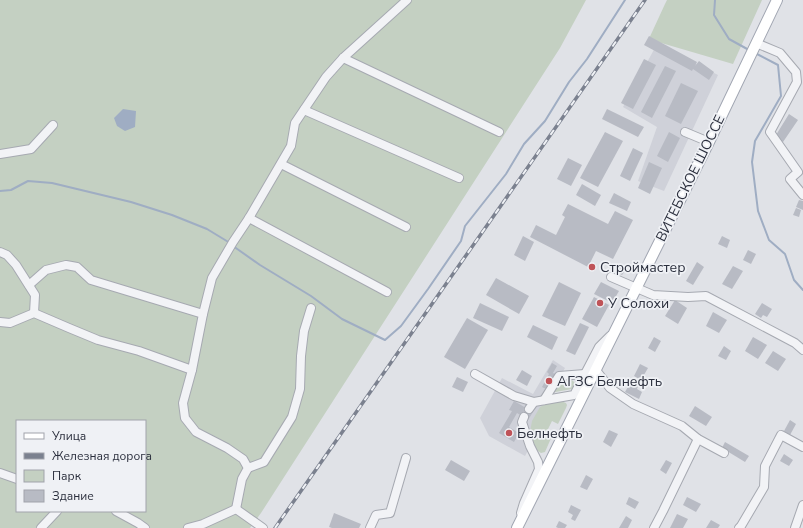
<svg xmlns="http://www.w3.org/2000/svg" width="803" height="528" font-family="'Nunito Sans',sans-serif">
<style>
.built{fill:#cfd1d9}
.green{fill:#c4d0c2;fill-rule:evenodd}
.water{fill:#9fadc3}
.lines{fill:none;stroke-linecap:round;stroke-linejoin:round}
.stream{stroke:#9fadc3;stroke-width:2}
.building{fill:#b8bbc4}
.minor-casing{stroke:#a6a9b1;stroke-width:10}
.major-casing{stroke:#a1a6b2;stroke-width:12}
.minor{stroke:#f2f3f6;stroke-width:8}
.major{stroke:#fff;stroke-width:10}
.rail-casing{stroke:#7b818f;stroke-width:3.5}
.rail{stroke:#eff1f5;stroke-width:2;stroke-dasharray:6;stroke-linecap:butt}
.poi-dot{fill:#bf5358;stroke:#eff1f5;stroke-width:1.5}
.labels{text-anchor:middle;stroke-width:3.5;stroke-linejoin:round;paint-order:stroke}
.street-label{font-size:14px;fill:#2b2f3d;stroke:#eff1f5}
.poi-label{font-size:14px;fill:#2b2f3d;stroke:#eff1f5;text-anchor:start}
</style>
<rect width="100%" height="100%" fill="#e0e2e7"/>
<g class="built">
<polygon points="657,44 718,75 664,191 638,181 657,127 623,107"/>
<polygon points="553,360 565,368 549,395 532,443 525,456 489,436 480,418 502,378 533,394"/>
</g>
<g class="green">
<path d="M 0,0 L 586,0 L 560,48 L 261,513 L 250,528 L 0,528 ZM 17,421 L 145,421 L 145,511 L 17,511 Z"/>
<polygon points="667,0 762,0 733,64 658,42 650,48 647,43 665,4"/>
<path d="M 564,379 C 569,379 572,379 575,383 L 575,386 L 572,389 L 550,393 L 559,380 Z"/>
<polygon points="559,400 566,403 567,405 566,408 558,424 552,421 546,433 552,436 545,452 541,453 538,451 534,447 530,432 532,421 540,407 550,402"/>
</g>
<polygon class="water" points="123,109 136,111 135,127 125,131 117,126 114,118"/>
<g class="lines">
<g class="stream">
<polyline points="715,0 714,15 729,39 749,50"/>
<polyline points="755,53 778,65 781,96 755,141 752,162 758,211 769,240 785,254 794,280 803,290"/>
<polyline points="0,191 11,190 28,181 52,183 131,202 172,215 207,229 230,243"/>
<polyline points="233,246 260,265 311,296 342,319 385,340 401,326 428,289 461,241 465,226 506,174 524,144 545,121 569,82 587,59 625,0"/>
</g>
</g>
<g class="building">
<polygon points="649,36 697,62 695,66 699,61 714,72 709,80 693,69 692,71 644,45"/>
<polygon points="644,59 656,65 633,109 621,103"/>
<polygon points="665,66 676,71 652,118 641,112"/>
<polygon points="681,83 698,91 681,124 665,116"/>
<polygon points="607,109 644,127 638,137 602,119"/>
<polygon points="789,114 798,120 783,142 777,139 779,137 776,135"/>
<polygon points="605,132 623,141 598,187 580,178"/>
<polygon points="669,132 680,138 668,162 657,156"/>
<polygon points="633,148 643,153 630,181 620,176"/>
<polygon points="568,158 582,165 571,186 557,179"/>
<polygon points="649,162 662,168 650,194 638,188"/>
<polygon points="582,184 601,195 595,206 576,195"/>
<polygon points="614,193 631,202 627,211 609,203"/>
<polygon points="799,200 803,201 803,210 796,207"/>
<polygon points="568,204 608,224 615,211 633,220 613,259 596,251 588,267 530,237 536,225 556,235 565,217 562,215"/>
<polygon points="796,208 801,210 799,217 793,215"/>
<polygon points="523,236 534,242 525,261 514,255"/>
<polygon points="722,236 730,240 727,248 718,244"/>
<polygon points="748,250 756,254 751,264 743,260"/>
<polygon points="697,262 704,267 693,285 686,281"/>
<polygon points="733,266 743,271 732,289 722,284"/>
<polygon points="619,267 625,271 622,275 616,271"/>
<polygon points="496,278 529,296 519,314 486,295"/>
<polygon points="559,282 581,293 565,326 542,316"/>
<polygon points="601,282 619,291 612,303 594,294"/>
<polygon points="594,297 609,305 597,327 582,319"/>
<polygon points="675,300 687,308 678,324 665,316"/>
<polygon points="480,303 509,317 502,331 473,318"/>
<polygon points="762,303 772,309 767,317 763,315 761,318 755,314"/>
<polygon points="713,312 727,320 719,333 706,326"/>
<polygon points="467,318 488,330 465,369 444,357"/>
<polygon points="580,323 589,327 575,355 566,351"/>
<polygon points="533,325 558,337 552,350 527,337"/>
<polygon points="654,337 661,341 655,352 648,348"/>
<polygon points="753,337 767,345 758,359 745,351"/>
<polygon points="724,346 731,351 726,360 718,356"/>
<polygon points="773,351 786,359 778,371 765,363"/>
<polygon points="552,363 557,366 553,373 557,375 548,390 542,387 549,374 547,372"/>
<polygon points="640,364 648,368 641,380 634,376"/>
<polygon points="522,370 532,376 527,386 516,380"/>
<polygon points="457,377 468,382 463,392 452,387"/>
<polygon points="632,380 639,384 637,389 642,392 639,399 625,392"/>
<polygon points="514,401 533,412 528,420 517,413 509,427 519,433 514,442 499,433 512,411 509,410"/>
<polygon points="695,406 712,417 706,426 689,416"/>
<polygon points="790,420 796,424 790,435 784,431"/>
<polygon points="609,430 618,434 611,447 603,442"/>
<polygon points="725,442 749,456 745,462 722,448"/>
<polygon points="784,454 793,460 789,466 780,461"/>
<polygon points="451,460 470,471 464,481 445,470"/>
<polygon points="666,460 672,463 666,474 660,470"/>
<polygon points="586,475 593,479 587,490 580,487"/>
<polygon points="629,497 639,502 635,509 626,504"/>
<polygon points="687,497 701,504 696,512 683,505"/>
<polygon points="571,505 581,510 575,521 571,519 573,515 568,512"/>
<polygon points="334,513 361,524 359,528 332,528 329,527"/>
<polygon points="677,514 688,519 683,528 670,528"/>
<polygon points="626,516 632,520 628,528 619,528"/>
<polygon points="711,520 720,525 718,528 706,528"/>
<polygon points="559,521 567,525 565,528 558,528 556,527"/>
</g>
<g class="lines">
<g class="minor-casing">
<g id="minor">
<polyline points="756,43 780,53 796,72 797,82 770,132 798,172 790,179 803,195"/>
<polyline points="343,58 499,132"/>
<polyline points="304,110 459,178"/>
<polyline points="685,132 709,142"/>
<polyline points="0,154 31,149 53,125"/>
<polyline points="281,164 406,227"/>
<polyline points="249,218 387,292"/>
<polyline points="0,252 7,255 16,265 35,295 34,313"/>
<polyline points="611,277 653,295 688,297 706,296 795,343 803,350"/>
<polyline points="29,285 46,270 66,265 77,267 91,280 203,314"/>
<polyline points="0,322 10,323 34,313 69,328 98,340 139,351 192,370"/>
<polyline points="595,369 610,388 633,404 682,426 698,439 724,453"/>
<polyline points="475,374 514,396 534,402"/>
<polyline points="544,400 559,376 585,374"/>
<polyline points="529,409 534,402 574,395 599,347 610,336"/>
<polyline points="248,468 264,462 292,417 300,389 301,356 304,331 311,308"/>
<polyline points="0,473 17,479"/>
<polyline points="236,509 242,479 248,468 243,459 227,448 196,432 185,418 183,403 192,370 203,314 212,278 233,242 249,218 291,146 295,123 326,77 343,58 407,0"/>
<polyline points="236,509 263,528"/>
<polyline points="116,511 138,523 145,528"/>
<polyline points="521,513 524,503 539,469 538,462 530,446 522,422 524,417"/>
<polyline points="41,528 57,511"/>
<polyline points="188,528 203,524 236,509"/>
<polyline points="370,528 376,515 390,513 406,458"/>
<polyline points="654,528 663,511 698,439"/>
<polyline points="739,528 741,526 764,487 765,466 781,435 803,447"/>
<polyline points="795,528 803,505"/>
</g>
</g>
<g class="major-casing">
<polyline id="major" points="517,528 709,142 777,0"/>
</g>
<use href="#minor" class="minor"/>
<use href="#major" class="major"/>
<g class="rail-casing">
<polyline id="rail" points="275,528 645,0"/>
</g>
<use href="#rail" class="rail"/>
</g>
<g class="poi-dot">
<circle cx="592" cy="267" r="4"/>
<circle cx="600" cy="303" r="4"/>
<circle cx="549" cy="381" r="4"/>
<circle cx="509" cy="433" r="4"/>
</g>
<g class="labels">
<g class="street-label">
<text transform="translate(690 178) rotate(-64)" y="5">ВИТЕБСКОЕ ШОССЕ</text>
</g>
<g class="poi-label">
<text x="600" y="272">Строймастер</text>
<text x="608" y="308">У Солохи</text>
<text x="557" y="386">АГЗС Белнефть</text>
<text x="517" y="438">Белнефть</text>
</g>
</g>
<rect x="16" y="420" width="130" height="92" fill="#eff1f5" stroke="#a1a3ab"/>
<rect x="24" y="433" width="20" height="6" fill="#ffffff" stroke="#a1a3ab"/>
<text x="52" y="440" font-size="12" fill="#2b2f3d">Улица</text>
<rect x="24" y="453" width="20" height="6" fill="#7b818f" stroke="#a1a3ab"/>
<text x="52" y="460" font-size="12" fill="#2b2f3d">Железная дорога</text>
<rect x="24" y="470" width="20" height="12" fill="#c4d0c2" stroke="#a1a3ab"/>
<text x="52" y="480" font-size="12" fill="#2b2f3d">Парк</text>
<rect x="24" y="490" width="20" height="12" fill="#b8bbc4" stroke="#a1a3ab"/>
<text x="52" y="500" font-size="12" fill="#2b2f3d">Здание</text>
</svg>
